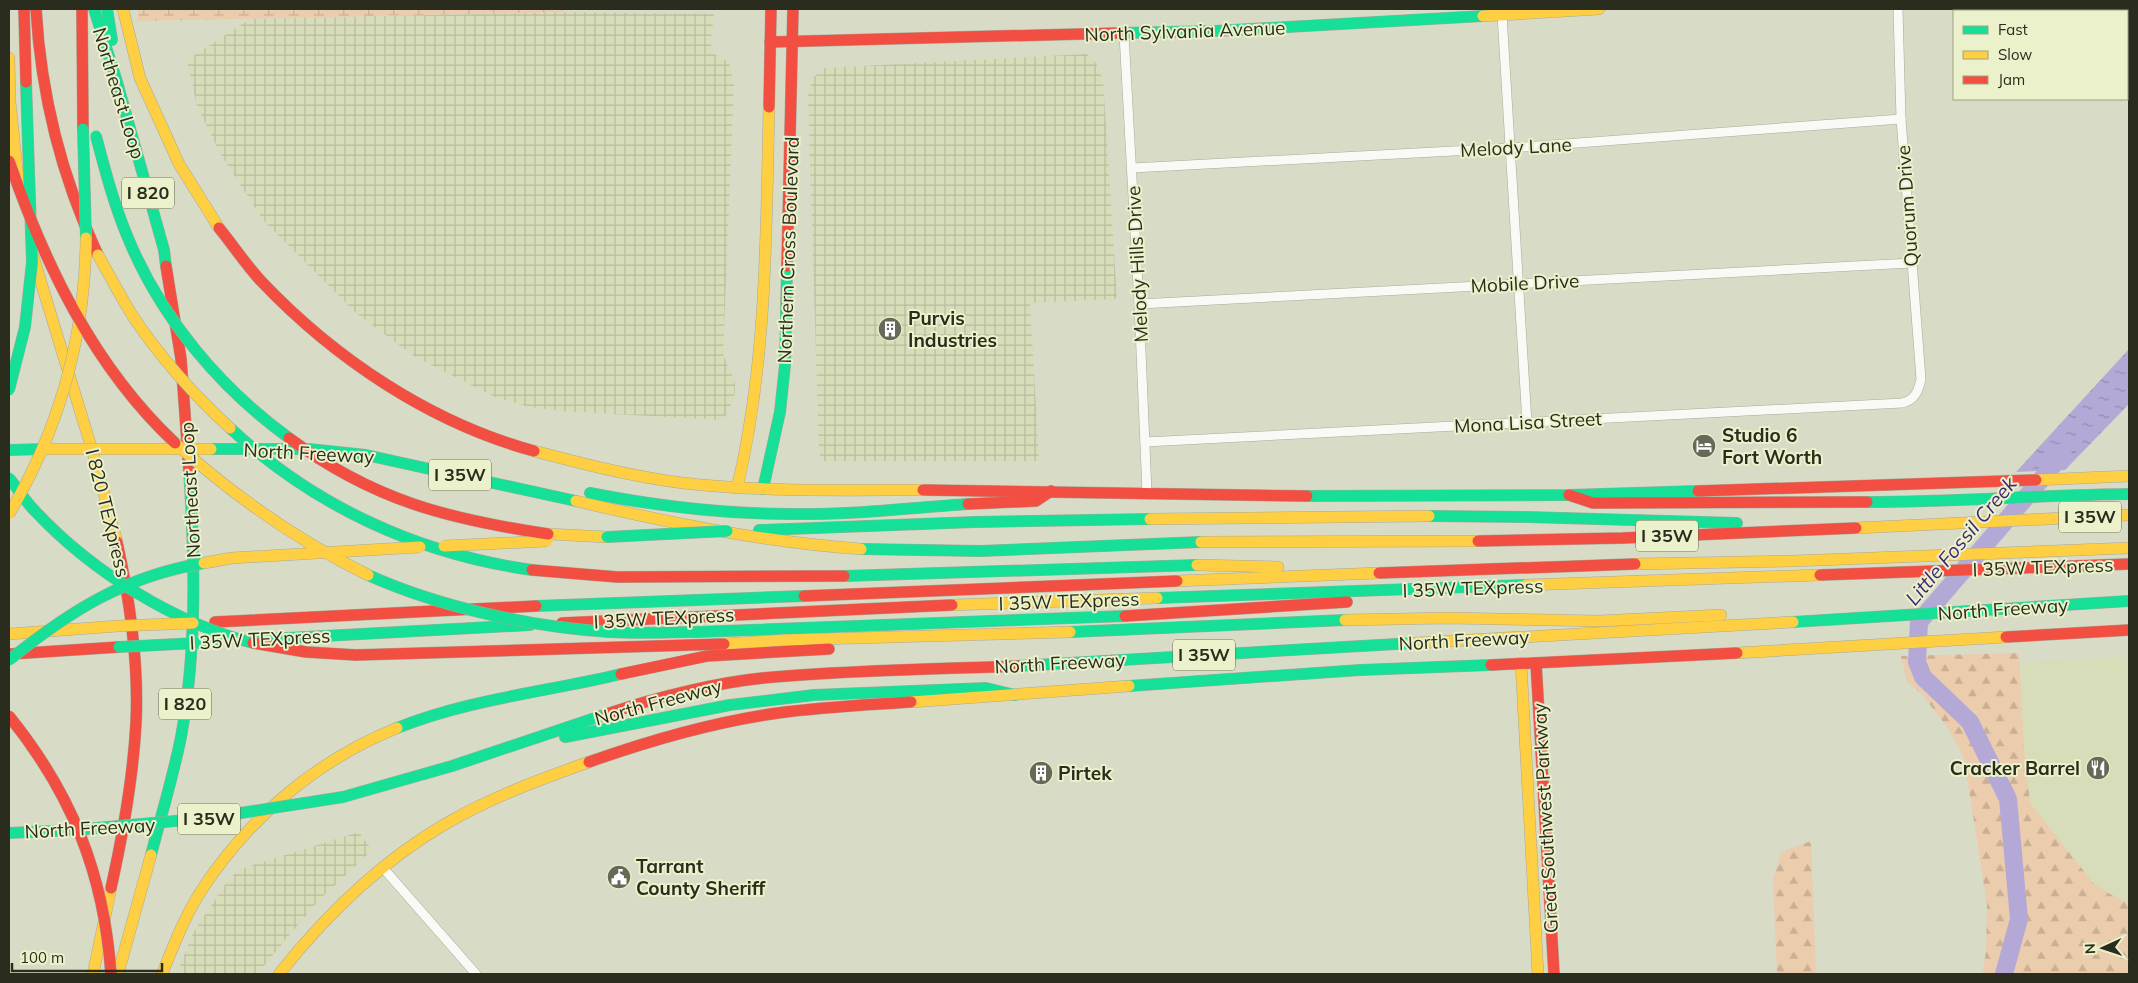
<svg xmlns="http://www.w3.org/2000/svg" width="2138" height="983" font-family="Mulish,sans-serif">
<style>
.built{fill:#d7dcb9}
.industrial{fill:url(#industrial-grid)}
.forest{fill:url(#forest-firs)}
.wetland{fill:url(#wetland-marsh)}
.water{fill:url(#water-ripples)}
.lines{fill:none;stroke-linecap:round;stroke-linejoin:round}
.river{stroke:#b4a9d6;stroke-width:18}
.street-casing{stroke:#a8aa99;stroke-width:10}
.fast-casing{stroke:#a8aa99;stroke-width:12}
.slow-casing{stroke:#a8aa99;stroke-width:12}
.jam-casing{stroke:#a8aa99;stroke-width:12}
.street{stroke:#f9faf6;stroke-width:9}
.fast{stroke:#16e098;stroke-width:11}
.slow{stroke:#ffcf43;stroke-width:11}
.jam{stroke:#f24e42;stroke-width:11}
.fast-bridge-casing{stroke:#a8aa99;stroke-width:12;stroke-linecap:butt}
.slow-bridge-casing{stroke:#a8aa99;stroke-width:12;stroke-linecap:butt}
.jam-bridge-casing{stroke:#a8aa99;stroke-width:12;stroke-linecap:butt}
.fast-bridge{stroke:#16e098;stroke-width:11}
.slow-bridge{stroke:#ffcf43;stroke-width:11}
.jam-bridge{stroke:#f24e42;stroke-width:11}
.labels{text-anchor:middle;stroke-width:4;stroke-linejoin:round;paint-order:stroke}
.shield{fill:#ebf1ca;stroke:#646751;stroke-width:1}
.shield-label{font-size:18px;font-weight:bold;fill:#2a2c1d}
.street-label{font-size:19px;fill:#2a2c1d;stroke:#ebf1ca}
.poi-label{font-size:19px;font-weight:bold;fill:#2a2c1d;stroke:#ebf1ca;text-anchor:start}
.water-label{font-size:20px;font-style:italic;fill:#412378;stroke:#ebf1ca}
</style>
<defs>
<pattern id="industrial-grid" width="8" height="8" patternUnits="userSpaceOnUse" patternTransform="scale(1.25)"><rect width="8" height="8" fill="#d7dcb9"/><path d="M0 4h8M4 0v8" fill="none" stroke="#b9bd9f"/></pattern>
<pattern id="forest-firs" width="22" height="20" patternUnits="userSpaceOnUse" patternTransform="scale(1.25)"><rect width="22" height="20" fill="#ebccad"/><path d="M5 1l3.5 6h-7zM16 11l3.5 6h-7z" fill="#caaf94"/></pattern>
<pattern id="wetland-marsh" width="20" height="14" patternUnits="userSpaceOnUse" patternTransform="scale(1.25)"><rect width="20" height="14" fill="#ebccad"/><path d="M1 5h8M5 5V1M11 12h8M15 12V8" fill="none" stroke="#caaf94"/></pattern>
<pattern id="water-ripples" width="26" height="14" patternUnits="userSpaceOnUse" patternTransform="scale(1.25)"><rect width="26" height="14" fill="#b4a9d6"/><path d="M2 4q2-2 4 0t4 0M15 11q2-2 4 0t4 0" fill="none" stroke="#938aad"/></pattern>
</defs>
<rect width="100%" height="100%" fill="#d8dbc6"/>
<polygon class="built" points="2122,656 2129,667 2129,903 2118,899 2094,884 2030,803 2024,748 2020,663"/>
<g class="industrial">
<polygon points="562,12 714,14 711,39 712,53 729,62 734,82 723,354 735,383 735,393 729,411 722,420 560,411 530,407 497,398 414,356 356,313 263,220 220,153 197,106 187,60 250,19"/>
<polygon points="1087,54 1096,63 1103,80 1117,299 1030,303 1039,461 823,461 819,453 808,94 813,78 824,68"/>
<polygon points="359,832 372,850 318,901 257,974 177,974 193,933 228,880 240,869"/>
</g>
<g class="forest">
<polygon points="2019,653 2024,748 2030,803 2094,884 2118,899 2129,903 2129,974 1982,974 1986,952 1987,905 1964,758 1950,731 1921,693 1907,682 1901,656"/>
<polygon points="1811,841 1816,974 1777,974 1773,880 1781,852"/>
</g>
<polygon class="wetland" points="138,9 567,9 562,12 138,21"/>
<polygon class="water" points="2129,349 2129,404 2065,470 2016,472"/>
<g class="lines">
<polyline class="river" points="2004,974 2019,919 2008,799 1970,722 1923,677 1917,662 1919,622 2063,454"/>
<g class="street-casing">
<g id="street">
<polyline points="1502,15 1527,423"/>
<polyline points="1124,34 1139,304 1147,493"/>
<polyline points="1132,168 1510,148 1901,119"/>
<polyline points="1139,304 1912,263"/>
<path d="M 1145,442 L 1902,403 C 1915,400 1918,392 1921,379 L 1901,119 L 1898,9"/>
<polyline points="384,869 476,974"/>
</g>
</g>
<g class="fast-casing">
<g id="fast">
<polyline points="94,9 117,82 164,250 166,266"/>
<polyline points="107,9 112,40"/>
<polyline points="1120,33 1215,31 1483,16"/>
<polyline points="211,449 309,449 366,455 576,501"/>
<polyline points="9,450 46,449"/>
<polyline points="763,489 780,412 785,365 787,266"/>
<path d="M 590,493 C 656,506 723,514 790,514 C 850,515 909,508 968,504"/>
<polyline points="1307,496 1569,495 1698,491"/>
<path d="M 1867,502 C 1954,502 2041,495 2129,494"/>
<polyline points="1429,516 1527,517 1737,523"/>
<polyline points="759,530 975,522 1150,519"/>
<polyline points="861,549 980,551 1201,542"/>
<polyline points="844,576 1197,565"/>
<polyline points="1157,598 1526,585"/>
<polyline points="536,606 804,596"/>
<polyline points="1793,622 2129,601"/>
<polyline points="697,632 1125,616"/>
<polyline points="1070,632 1345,620"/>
<polyline points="250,640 530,625"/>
<polyline points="1018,666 1414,643"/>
<polyline points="1129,686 1360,670 1491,665"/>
<path d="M 397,728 C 469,699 546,692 621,674"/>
<polyline points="565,737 730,705 814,695 986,688 1015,695"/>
<polyline points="343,797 452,766 607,714"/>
<polyline points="9,833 74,830"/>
<path d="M 151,855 C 161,816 173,777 181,737 C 197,650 195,558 189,470"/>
</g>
</g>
<g class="slow-casing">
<g id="slow">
<polyline points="123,9 140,78 179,164 219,228"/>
<polyline points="1483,16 1599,9"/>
<polyline points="9,58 10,102 18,178"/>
<polyline points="33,256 93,453 117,542"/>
<path d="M 534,451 C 584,464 633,477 683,483 C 762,492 843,490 923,490"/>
<polyline points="2036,480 2129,476"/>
<path d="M 737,488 C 767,363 766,235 769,107"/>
<path d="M 576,501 C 670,523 764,542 861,549"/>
<polyline points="1150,519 1429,516"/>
<polyline points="1856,528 2129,515"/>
<polyline points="548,534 607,537"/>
<polyline points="1201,542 1478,541"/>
<polyline points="1635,564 1793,561 2129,548"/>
<polyline points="1197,565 1278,567"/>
<polyline points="1177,581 1379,573"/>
<polyline points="1526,585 1820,575"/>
<polyline points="952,605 1157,598"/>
<polyline points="1345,620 1448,618 1598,621 1721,615"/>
<polyline points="9,634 118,626"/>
<polyline points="1414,643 1793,622"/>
<polyline points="724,644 784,640 1070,632"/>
<polyline points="1737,653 2006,637"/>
<polyline points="1521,663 1538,974"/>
<polyline points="911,702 1129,686"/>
<polyline points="93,974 111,888"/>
<polyline points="118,974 151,855"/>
<path d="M 162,974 C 174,945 185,915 203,888 C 250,817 317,760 397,728"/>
<path d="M 279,974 C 326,915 381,861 447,823 C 492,797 541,779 589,762"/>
</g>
</g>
<g class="jam-casing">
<g id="jam">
<path d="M 36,9 C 41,96 61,176 98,255"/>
<polyline points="82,9 83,129"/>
<polyline points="770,42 1120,33"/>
<polyline points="769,107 771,9"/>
<path d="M 219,228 C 233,245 246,265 261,281 C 335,359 431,423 534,451"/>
<polyline points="166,266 181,359 189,470"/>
<polyline points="787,266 793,9"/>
<polyline points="923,490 1307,496"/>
<polyline points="1698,491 2036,480"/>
<polyline points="1569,495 1593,503 1867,502"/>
<polyline points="968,504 1036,501 1051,491"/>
<polyline points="1478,541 1623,538 1856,528"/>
<polyline points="1379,573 1635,564"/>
<polyline points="1820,575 2129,564"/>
<polyline points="804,596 1177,581"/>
<polyline points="1125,616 1347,602"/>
<polyline points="215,622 536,606"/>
<polyline points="562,623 952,605"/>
<polyline points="2006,637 2129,630"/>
<polyline points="11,654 119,647"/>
<polyline points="356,655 724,644"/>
<polyline points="1536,663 1554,974"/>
<polyline points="1491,665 1737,653"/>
<polyline points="621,674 707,656 829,649"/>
<path d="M 607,714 C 657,697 722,681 774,677 C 855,670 937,669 1018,666"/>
<path d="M 589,762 C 651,740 713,722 778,713 C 822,707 867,705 911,702"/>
<path d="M 111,888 C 123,834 133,778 136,723 C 139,662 130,601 117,542"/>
</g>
</g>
<use href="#street" class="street"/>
<use href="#fast" class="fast"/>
<use href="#slow" class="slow"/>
<use href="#jam" class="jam"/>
<g class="fast-bridge-casing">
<g id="fast-bridge">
<polyline points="83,129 86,238"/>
<path d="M 96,136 C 105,170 114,205 128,238 C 161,318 220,388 289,438"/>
<polyline points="9,390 25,327 32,262 26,82"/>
<path d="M 230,428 C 314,506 418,554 532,570"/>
<path d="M 9,478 C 18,489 25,501 35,511 C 91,571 174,623 253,643"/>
<polyline points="607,537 727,531"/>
<path d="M 368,575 C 439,607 531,627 609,632 C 638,634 668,632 697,632"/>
<polyline points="119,647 216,642"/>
<path d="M 9,660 C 70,611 125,576 204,563"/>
<polyline points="74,830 209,818 343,797"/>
</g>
</g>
<g class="slow-bridge-casing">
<g id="slow-bridge">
<path d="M 98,255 C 110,276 121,298 134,318 C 161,358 194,395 230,428"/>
<path d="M 175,443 C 234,496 296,540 368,575"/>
<polyline points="46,449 211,449"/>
<path d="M 9,514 C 59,430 85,336 86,238"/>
<polyline points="444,546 547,541"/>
<polyline points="204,563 232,558 420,547"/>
<polyline points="118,626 193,623"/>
</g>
</g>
<g class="jam-bridge-casing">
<g id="jam-bridge">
<polyline points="24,9 26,82"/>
<path d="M 9,161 C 45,265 94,367 175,443"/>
<path d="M 289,438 C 373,500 447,519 548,534"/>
<polyline points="532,570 617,577 844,576"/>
<polyline points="253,643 306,652 356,655"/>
<path d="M 9,716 C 72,794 104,874 111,974"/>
</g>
</g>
<use href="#fast-bridge" class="fast-bridge"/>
<use href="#slow-bridge" class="slow-bridge"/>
<use href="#jam-bridge" class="jam-bridge"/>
</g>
<defs>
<g id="building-disc" transform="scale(1.25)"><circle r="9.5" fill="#676958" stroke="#ebf1ca"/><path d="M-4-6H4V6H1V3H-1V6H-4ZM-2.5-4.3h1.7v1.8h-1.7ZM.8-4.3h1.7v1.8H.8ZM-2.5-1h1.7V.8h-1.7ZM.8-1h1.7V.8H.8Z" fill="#fff"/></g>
<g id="hotel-disc" transform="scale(1.25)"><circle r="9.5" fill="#676958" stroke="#ebf1ca"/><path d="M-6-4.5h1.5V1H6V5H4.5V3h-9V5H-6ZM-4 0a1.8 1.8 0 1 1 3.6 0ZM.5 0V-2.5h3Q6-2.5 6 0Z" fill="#fff"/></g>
<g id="restaurant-disc" transform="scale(1.25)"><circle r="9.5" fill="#676958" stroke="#ebf1ca"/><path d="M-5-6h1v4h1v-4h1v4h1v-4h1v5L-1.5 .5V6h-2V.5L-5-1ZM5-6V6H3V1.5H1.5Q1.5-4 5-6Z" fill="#fff"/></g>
<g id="civic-disc" transform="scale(1.25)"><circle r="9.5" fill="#676958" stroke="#ebf1ca"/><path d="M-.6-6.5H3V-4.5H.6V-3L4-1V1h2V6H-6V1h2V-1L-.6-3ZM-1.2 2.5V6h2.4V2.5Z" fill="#fff"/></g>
</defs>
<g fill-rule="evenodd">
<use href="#building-disc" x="890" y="329"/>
<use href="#hotel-disc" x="1704" y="446"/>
<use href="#restaurant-disc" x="2098" y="768"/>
<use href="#building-disc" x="1041" y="773"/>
<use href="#civic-disc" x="619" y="877"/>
</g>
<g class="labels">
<g class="shield">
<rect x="122" y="177.5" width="52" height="31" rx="4"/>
<rect x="429" y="459.5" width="62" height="31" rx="4"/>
<rect x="2059" y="501.5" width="62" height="31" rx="4"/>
<rect x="1636" y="520.5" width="62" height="31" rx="4"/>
<rect x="1173" y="639.5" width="62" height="31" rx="4"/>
<rect x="159" y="688.5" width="52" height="31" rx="4"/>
<rect x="178" y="803.5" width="62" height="31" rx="4"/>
</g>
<g class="shield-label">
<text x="148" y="199">I 820</text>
<text x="460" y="481">I 35W</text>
<text x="2090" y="523">I 35W</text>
<text x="1667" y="542">I 35W</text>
<text x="1204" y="661">I 35W</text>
<text x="185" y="710">I 820</text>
<text x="209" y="825">I 35W</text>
</g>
<g class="street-label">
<text transform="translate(1185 31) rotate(-2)" y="7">North Sylvania Avenue</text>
<text transform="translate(119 93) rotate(73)" y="7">Northeast Loop</text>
<text transform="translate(1516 147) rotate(-3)" y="7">Melody Lane</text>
<text transform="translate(1907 206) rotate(-94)" y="7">Quorum Drive</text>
<text transform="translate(788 250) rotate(-88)" y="7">Northern Cross Boulevard</text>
<text transform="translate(1137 264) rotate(-93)" y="7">Melody Hills Drive</text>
<text transform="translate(1525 283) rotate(-3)" y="7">Mobile Drive</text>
<text transform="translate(1528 422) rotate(-3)" y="7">Mona Lisa Street</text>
<text transform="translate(309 453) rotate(3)" y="7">North Freeway</text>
<text transform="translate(190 490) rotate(-93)" y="7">Northeast Loop</text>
<text transform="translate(108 513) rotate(76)" y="7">I 820 TEXpress</text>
<text transform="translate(2043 567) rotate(-2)" y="7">I 35W TEXpress</text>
<text transform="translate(1473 588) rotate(-2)" y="7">I 35W TEXpress</text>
<text transform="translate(1069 601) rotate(-2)" y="7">I 35W TEXpress</text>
<text transform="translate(2003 609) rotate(-4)" y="7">North Freeway</text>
<text transform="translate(664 618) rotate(-3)" y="7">I 35W TEXpress</text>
<text transform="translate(260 639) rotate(-3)" y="7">I 35W TEXpress</text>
<text transform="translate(1464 640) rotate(-3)" y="7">North Freeway</text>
<text transform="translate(1060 663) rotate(-3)" y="7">North Freeway</text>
<text transform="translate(658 702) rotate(-15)" y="7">North Freeway</text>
<text transform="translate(1545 818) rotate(-93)" y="7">Great Southwest Parkway</text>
<text transform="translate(90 828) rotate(-3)" y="7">North Freeway</text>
</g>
<g class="poi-label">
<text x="908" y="325">Purvis<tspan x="908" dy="22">Industries</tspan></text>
<text x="1722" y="442">Studio 6<tspan x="1722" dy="22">Fort Worth</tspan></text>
<text x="2080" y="775" text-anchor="end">Cracker Barrel</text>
<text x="1058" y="780">Pirtek</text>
<text x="636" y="873">Tarrant<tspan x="636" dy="22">County Sheriff</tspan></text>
</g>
<g class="water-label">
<text transform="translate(1961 541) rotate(-50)" y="7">Little Fossil Creek</text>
</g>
</g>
<rect width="2138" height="983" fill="none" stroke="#2a2c1d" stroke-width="20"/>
<rect x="1953" y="10" width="175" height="90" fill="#ebf1ca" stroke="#9ea285"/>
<rect x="1963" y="26" width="25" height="8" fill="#16e098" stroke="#9ea285"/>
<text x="1998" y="35" font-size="15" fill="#2a2c1d">Fast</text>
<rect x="1963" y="51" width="25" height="8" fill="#ffcf43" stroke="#9ea285"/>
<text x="1998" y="60" font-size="15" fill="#2a2c1d">Slow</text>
<rect x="1963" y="76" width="25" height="8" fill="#f24e42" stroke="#9ea285"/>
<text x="1998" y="85" font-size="15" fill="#2a2c1d">Jam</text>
<g transform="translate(2103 948) rotate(267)" stroke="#ebf1ca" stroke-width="4" paint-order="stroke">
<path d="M0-4L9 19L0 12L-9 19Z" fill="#2a2c1d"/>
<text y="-8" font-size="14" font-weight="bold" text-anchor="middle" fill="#2a2c1d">N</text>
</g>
<path d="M12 963v8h150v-8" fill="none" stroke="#2a2c1d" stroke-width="2.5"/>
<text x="20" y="963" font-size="15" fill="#2a2c1d" stroke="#ebf1ca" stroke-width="4" paint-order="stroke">100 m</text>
</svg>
